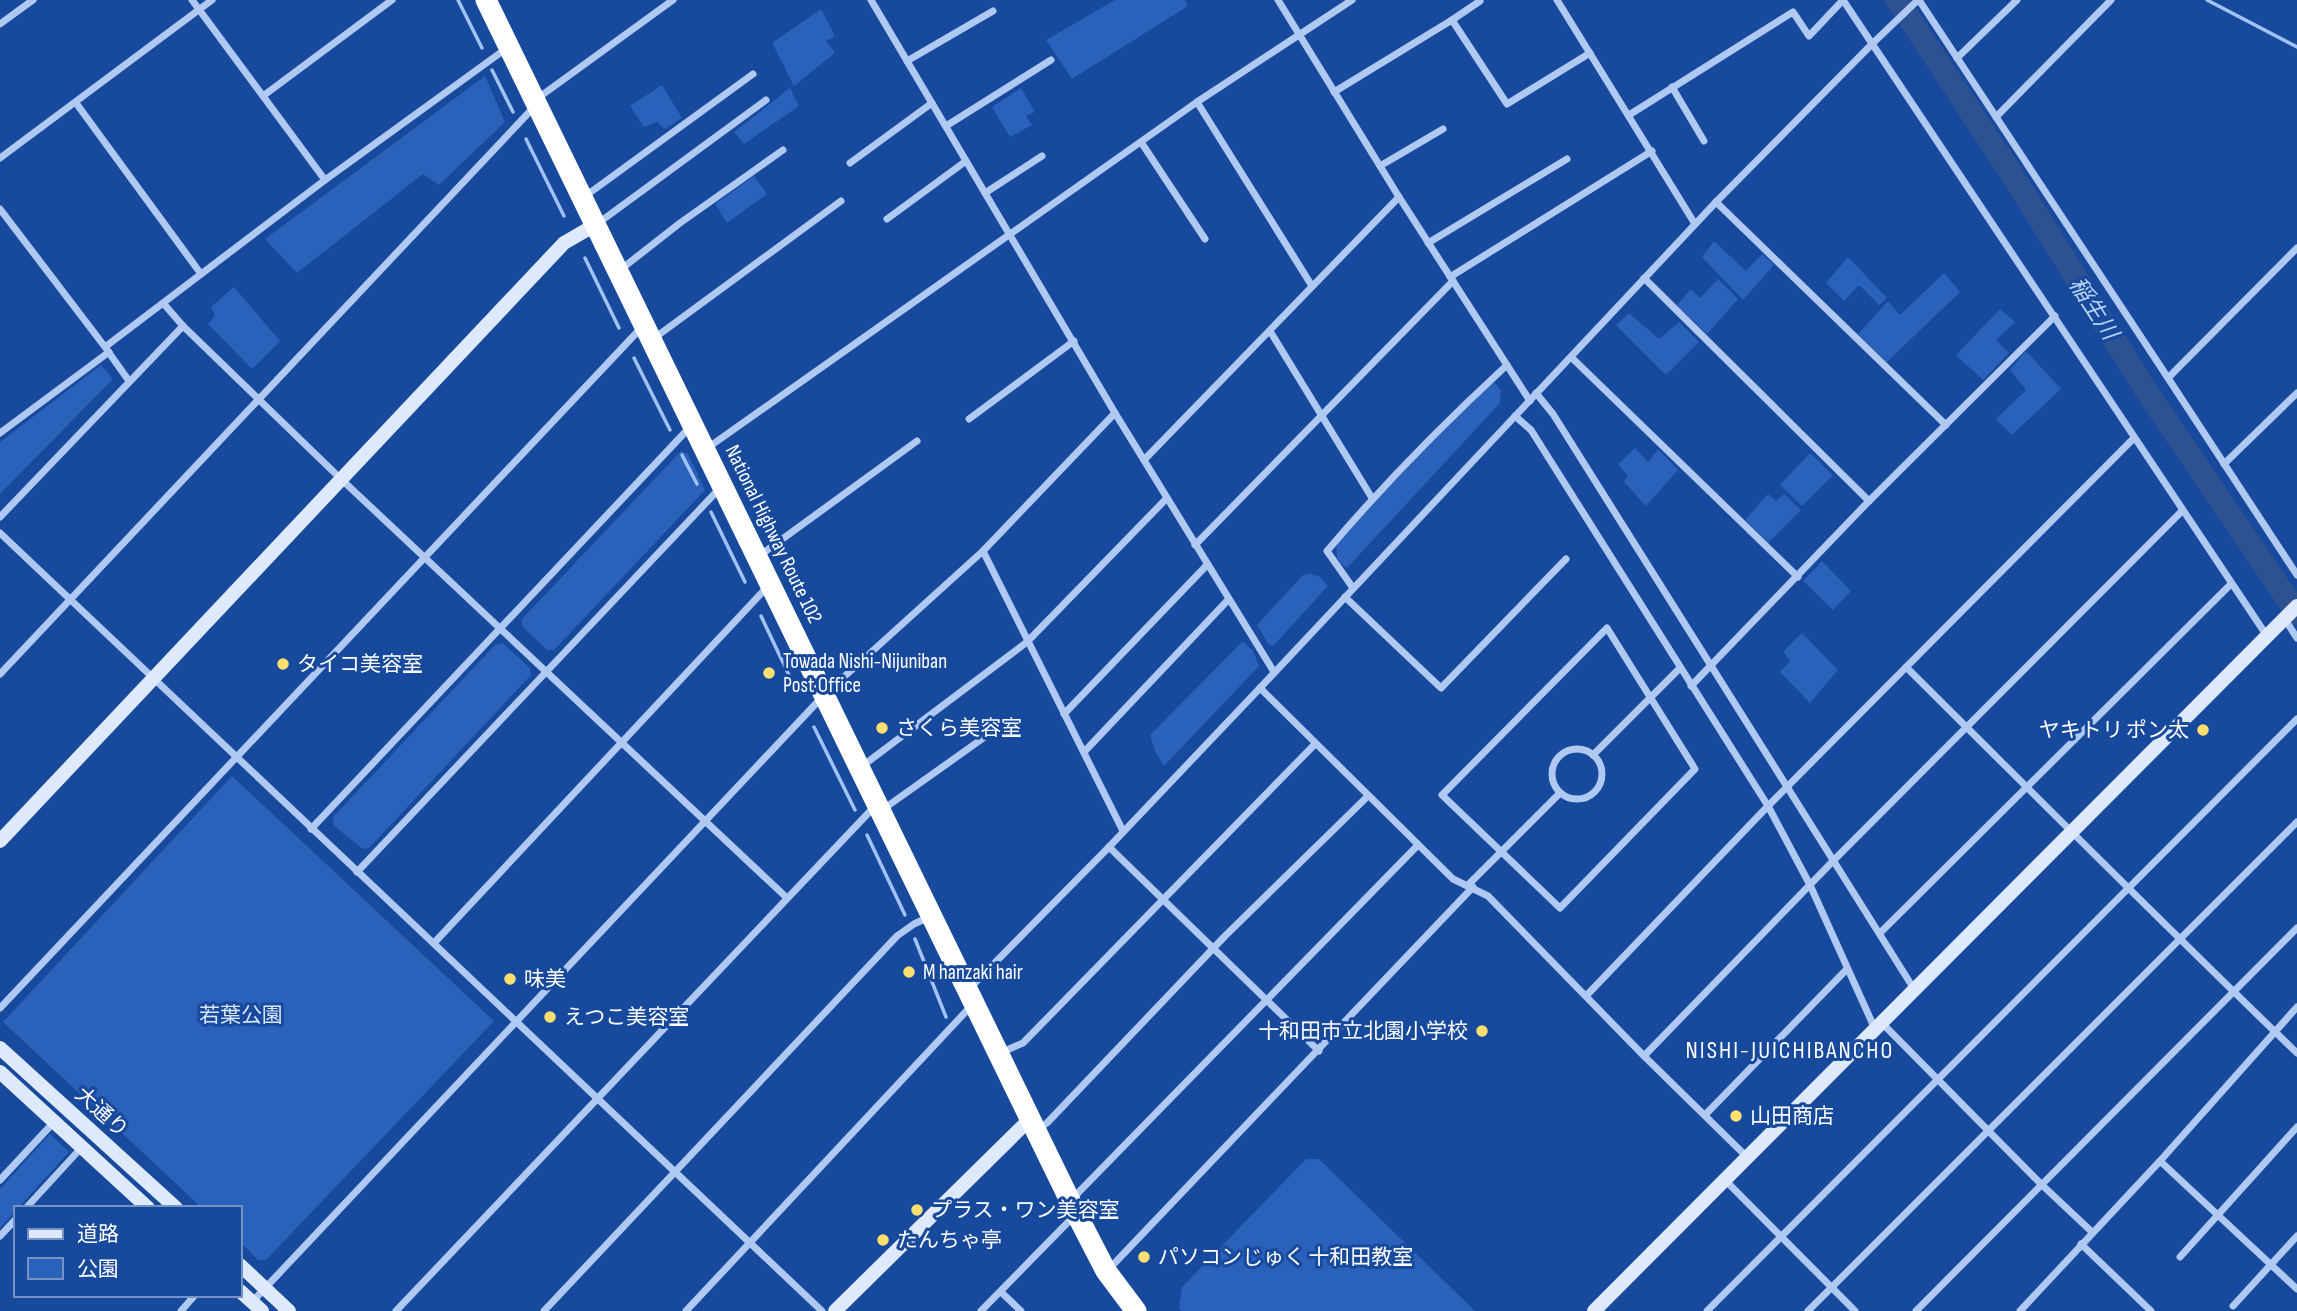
<svg xmlns="http://www.w3.org/2000/svg" width="2297" height="1311" font-family="'Sofia Sans Condensed','Noto Sans JP',sans-serif">
<style>
.green{fill:#2a61bb}
.lines{fill:none;stroke-linecap:round;stroke-linejoin:round}
.stream{stroke:#a1c2f5;stroke-width:3.5}
.river{stroke:#2e5291;stroke-width:23}
.street{stroke:#afc9f2;stroke-width:7}
.secondary{stroke:#dee9fc;stroke-width:14}
.highway{stroke:#fff;stroke-width:21}
.poi-dot{fill:#ffdf70;stroke:#17499d;stroke-width:2.5}
.labels{text-anchor:middle;stroke-width:6;stroke-linejoin:round;paint-order:stroke}
.street-label{font-size:21px;fill:#fff;stroke:#17499d}
.poi-label{font-size:21px;fill:#fff;stroke:#17499d;text-anchor:start}
.park-label{font-size:21px;fill:#d7e5fd;stroke:#17499d}
.water-label{font-size:23px;font-style:italic;fill:#bbd3f9;stroke:#17499d}
.quarter-label{font-size:24px;letter-spacing:2px;fill:#fff;stroke:#17499d}
</style>
<rect width="100%" height="100%" fill="#17499d"/>
<g class="green">
<polygon points="1115,0 1185,0 1188,6 1072,79 1046,40"/>
<polygon points="821,9 835,36 826,41 835,53 794,86 772,43"/>
<polygon points="485,76 505,122 439,185 423,174 297,273 265,239"/>
<polygon points="662,85 682,118 665,129 657,122 644,127 630,106"/>
<polygon points="790,88 799,106 744,144 734,132"/>
<polygon points="1021,88 1035,112 1026,116 1032,125 1010,137 992,107"/>
<polygon points="754,176 767,194 727,223 715,204"/>
<polygon points="1714,241 1746,271 1762,254 1774,265 1743,300 1702,257"/>
<polygon points="1848,257 1887,298 1879,305 1859,285 1844,301 1826,283"/>
<polygon points="1944,273 1960,292 1887,362 1858,334 1888,301 1900,315"/>
<polygon points="1718,279 1738,299 1707,334 1677,305 1691,289 1700,298"/>
<polygon points="234,287 280,341 252,369 208,324 215,315 211,307"/>
<polygon points="2000,309 2015,322 1996,340 2009,353 1983,380 1956,355"/>
<polygon points="1629,313 1659,339 1679,322 1699,342 1666,375 1616,325"/>
<polygon points="2026,351 2061,389 2012,435 1996,419 2026,390 2010,370"/>
<polygon points="101,365 113,379 0,494 0,442"/>
<path d="M 1495,383 L 1501,390 L 1500,403 L 1347,568 C 1337,564 1335,553 1337,543 L 1390,483 L 1489,385 Z"/>
<polygon points="1635,448 1648,462 1658,449 1678,470 1646,506 1624,482 1628,476 1618,464"/>
<polygon points="681,451 688,454 705,490 554,650 547,650 522,626 522,619"/>
<polygon points="1810,453 1833,475 1802,506 1780,485"/>
<polygon points="1768,494 1776,501 1784,494 1801,510 1768,543 1745,520"/>
<polygon points="1822,561 1851,591 1833,610 1803,581"/>
<polygon points="1310,573 1320,577 1328,586 1274,645 1269,645 1257,625 1303,575"/>
<polygon points="1802,633 1838,670 1810,703 1780,672 1790,661 1783,652"/>
<polygon points="1243,641 1253,651 1259,666 1164,766 1155,751 1150,735"/>
<polygon points="503,643 530,668 531,675 369,848 363,849 334,826 333,817 495,645"/>
<polygon points="232,776 494,1021 266,1260 258,1260 240,1242 240,1208 202,1208 3,1022"/>
<polygon points="50,1134 69,1152 0,1228 0,1189"/>
<polygon points="1306,1159 1319,1159 1475,1311 1182,1311 1179,1308 1182,1287"/>
</g>
<g class="lines">
<g class="stream">
<polyline points="458,0 482,48"/>
<polyline points="2207,0 2297,47"/>
<polyline points="492,70 513,112"/>
<polyline points="526,139 564,216"/>
<polyline points="585,258 619,328"/>
<polyline points="634,358 670,430"/>
<polyline points="682,455 697,484"/>
<polyline points="711,512 745,582"/>
<polyline points="761,616 797,692"/>
<polyline points="814,727 855,810"/>
<polyline points="867,835 905,915"/>
<polyline points="915,939 946,1017"/>
</g>
<polyline class="river" points="1897,0 2011,173 2147,392 2297,613"/>
<g class="street">
<polyline points="192,0 325,180"/>
<polyline points="871,0 1115,413 1274,672"/>
<polyline points="1278,0 1399,197 1530,401"/>
<polyline points="1557,0 1695,224"/>
<polyline points="1843,0 2267,636"/>
<polyline points="1919,0 2168,378"/>
<polyline points="1452,20 1480,1"/>
<polyline points="0,24 33,0"/>
<polyline points="1957,58 2017,0"/>
<polyline points="907,61 993,11"/>
<polyline points="1672,87 1704,141"/>
<polyline points="1334,92 1452,20 1507,104 1590,53"/>
<polyline points="263,96 392,0"/>
<polyline points="538,98 673,0"/>
<polyline points="1197,102 1312,286"/>
<polyline points="76,103 201,274"/>
<polyline points="1629,115 1793,12 1809,36 1843,0"/>
<polyline points="1996,117 2111,0"/>
<polyline points="946,126 1051,60"/>
<polyline points="1141,142 1205,239"/>
<polyline points="0,158 212,0"/>
<polyline points="850,163 932,103"/>
<polyline points="1380,166 1443,129"/>
<polyline points="985,193 1042,156"/>
<polyline points="584,197 753,74"/>
<polyline points="1716,202 1946,425"/>
<polyline points="0,209 105,347 325,180 507,48"/>
<polyline points="887,219 966,161"/>
<polyline points="597,224 766,100"/>
<polyline points="1428,243 1567,159"/>
<polyline points="2297,248 2168,378 2297,575"/>
<polyline points="620,270 680,223 783,150"/>
<polyline points="1450,277 1652,151"/>
<polyline points="1644,278 1869,501"/>
<polyline points="164,304 183,326 341,479 786,897"/>
<polyline points="1270,331 1372,498"/>
<polyline points="653,339 841,201"/>
<polyline points="107,350 129,381"/>
<polyline points="1571,357 1798,577"/>
<polyline points="1536,393 1553,414 1914,989"/>
<polyline points="1515,416 1531,430 1768,806 1810,885 1875,1029"/>
<polyline points="969,419 1074,341"/>
<polyline points="0,433 109,352"/>
<polyline points="706,449 1197,102 1352,0"/>
<polyline points="1144,460 1399,197"/>
<polyline points="2224,464 2297,393"/>
<polyline points="0,517 183,326"/>
<polyline points="0,533 822,1311"/>
<polyline points="1195,545 1453,281"/>
<polyline points="983,551 1123,831"/>
<polyline points="759,556 917,441"/>
<path d="M 1353,588 L 1327,551 C 1383,485 1443,424 1507,365"/>
<polyline points="1345,597 1441,688 1566,559"/>
<polyline points="2284,618 2297,638"/>
<polygon points="1607,628 1695,769 1560,908 1442,795"/>
<path d="M 1906,667 C 2036,796 2165,926 2297,1053"/>
<polyline points="0,674 535,106"/>
<polyline points="1691,686 1869,501 2055,316"/>
<polyline points="1260,688 1453,879 1488,896 1644,1056 1747,1157"/>
<polyline points="1064,714 1207,565"/>
<circle cx="1577" cy="774" r="25"/>
<polyline points="1084,752 1228,600"/>
<polyline points="1593,755 1680,668"/>
<polyline points="861,767 1027,642 1167,498"/>
<polyline points="882,810 1010,719"/>
<polyline points="311,829 690,427"/>
<polyline points="1109,847 1319,1051"/>
<polyline points="357,872 720,488"/>
<polyline points="1469,884 1560,793"/>
<polyline points="1880,933 2231,584"/>
<polyline points="434,943 768,586"/>
<polyline points="971,987 1109,847 1260,688 1716,202 1873,43 1918,0"/>
<polyline points="1586,996 1768,806 2134,438"/>
<polyline points="0,1008 641,328"/>
<polyline points="1882,1023 2041,1184 2092,1232"/>
<polyline points="1000,1053 1023,1043 1315,744"/>
<polyline points="1644,1056 1833,861 2182,511"/>
<polyline points="1705,1115 1847,969"/>
<polyline points="1037,1130 1047,1123 1225,936 1368,796"/>
<polyline points="2160,1161 2297,1289"/>
<polyline points="0,1180 54,1122"/>
<polyline points="1725,1180 1855,1311"/>
<polyline points="1073,1198 1418,845"/>
<polyline points="26,1208 82,1147"/>
<polyline points="0,1236 16,1219"/>
<polyline points="2081,1244 2151,1311"/>
<polyline points="2180,1257 2297,1127"/>
<polyline points="1109,1269 1473,887"/>
<polyline points="1001,1292 1021,1311"/>
<polyline points="252,1302 825,694 983,551 1115,413"/>
<polyline points="2233,1306 2297,1236"/>
<polyline points="181,1311 195,1295"/>
<polyline points="396,1311 875,806"/>
<polyline points="544,1311 897,936 914,924 929,917"/>
<polyline points="686,1311 972,1005"/>
<polyline points="981,1311 1074,1216"/>
<polyline points="1707,1311 2297,719"/>
<polyline points="1808,1311 2297,822"/>
<polyline points="1916,1311 2297,928"/>
<polyline points="2020,1311 2160,1161 2297,1007"/>
</g>
<g class="secondary">
<polyline points="0,841 564,243 595,225"/>
<polyline points="0,1048 176,1208"/>
<polyline points="0,1072 148,1208"/>
<polyline points="240,1265 289,1311"/>
<polyline points="240,1291 262,1311"/>
<polyline points="835,1311 1030,1119"/>
<polyline points="1594,1311 2297,606"/>
</g>
<polyline class="highway" points="486,0 1076,1213 1106,1271 1136,1311"/>
</g>
<g class="poi-dot">
<circle cx="283" cy="664" r="7"/>
<circle cx="769" cy="673" r="7"/>
<circle cx="882" cy="728" r="7"/>
<circle cx="2203" cy="730" r="7"/>
<circle cx="909" cy="972" r="7"/>
<circle cx="510" cy="979" r="7"/>
<circle cx="550" cy="1017" r="7"/>
<circle cx="1482" cy="1031" r="7"/>
<circle cx="1736" cy="1116" r="7"/>
<circle cx="917" cy="1210" r="7"/>
<circle cx="883" cy="1240" r="7"/>
<circle cx="1144" cy="1257" r="7"/>
</g>
<g class="labels">
<g class="street-label">
<text transform="translate(774 534) rotate(64)" y="7">National Highway Route 102</text>
<text transform="translate(102 1112) rotate(42)" y="7">大通り</text>
</g>
<g class="poi-label">
<text x="783" y="668">Towada Nishi-Nijuniban<tspan x="783" dy="24">Post Office</tspan></text>
<text x="297" y="671">タイコ美容室</text>
<text x="896" y="735">さくら美容室</text>
<text x="2189" y="737" text-anchor="end">ヤキトリ ポン太</text>
<text x="923" y="979">M hanzaki hair</text>
<text x="524" y="986">味美</text>
<text x="564" y="1024">えつこ美容室</text>
<text x="1468" y="1038" text-anchor="end">十和田市立北園小学校</text>
<text x="1750" y="1123">山田商店</text>
<text x="931" y="1217">プラス・ワン美容室</text>
<text x="897" y="1247">たんちゃ亭</text>
<text x="1158" y="1264">パソコンじゅく 十和田教室</text>
</g>
<g class="park-label">
<text x="241" y="1022">若葉公園</text>
</g>
<g class="water-label">
<text transform="translate(2094 308) rotate(57)" y="8">稲生川</text>
</g>
<g class="quarter-label">
<text x="1790" y="1058">NISHI-JUICHIBANCHO</text>
</g>
</g>
<rect x="14" y="1206" width="228" height="91" fill="#17499d" stroke="#7492c4" stroke-width="2"/>
<rect x="28" y="1229" width="35" height="10" fill="#dee9fc" stroke="#7492c4" stroke-width="2"/>
<text x="77" y="1241" font-size="21" fill="#ffffff">道路</text>
<rect x="28" y="1258" width="35" height="21" fill="#2a61bb" stroke="#7492c4" stroke-width="2"/>
<text x="77" y="1276" font-size="21" fill="#ffffff">公園</text>
</svg>
